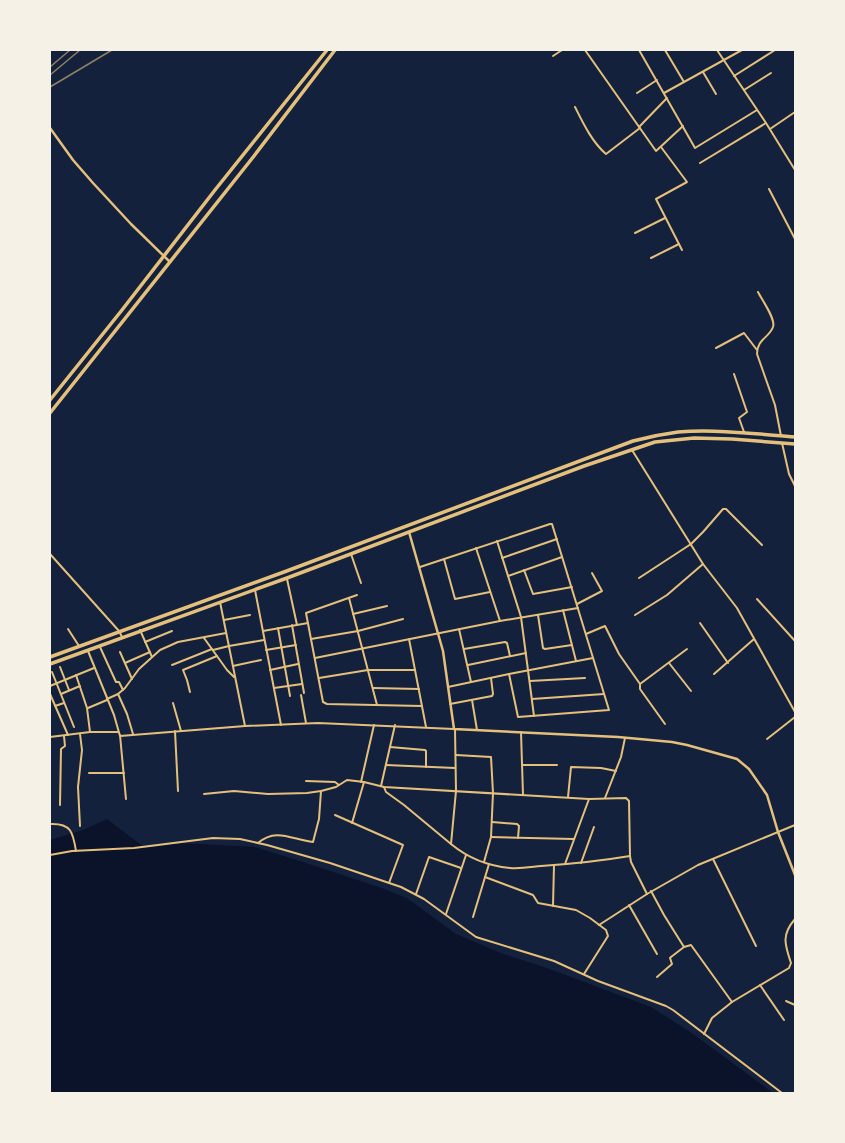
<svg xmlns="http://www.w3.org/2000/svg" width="845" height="1143" font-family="Barlow,sans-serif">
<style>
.water{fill:#0b132b}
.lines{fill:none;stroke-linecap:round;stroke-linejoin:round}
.minor{stroke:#e5c07b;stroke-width:2}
.tertiary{stroke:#e5c07b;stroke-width:2.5}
.primary{stroke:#e5c07b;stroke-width:3.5}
.trunk{stroke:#e5c07b;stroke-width:3.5}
.rail{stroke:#918062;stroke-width:1.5}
</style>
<rect width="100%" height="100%" fill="#14213d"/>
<polygon class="water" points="107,819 145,848 181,843 255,847 303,862 379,887 407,898 456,934 501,953 547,968 651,1007 689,1031 773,1093 50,1093 50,840 83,830"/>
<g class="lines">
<g class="minor">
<polyline points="585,50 656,151 683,126"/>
<polyline points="639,50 695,148 757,110"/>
<polyline points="665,50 684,82"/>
<polyline points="717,50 766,123 795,170"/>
<polyline points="553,56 562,50"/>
<polyline points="703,72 716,94"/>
<polyline points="734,76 775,50"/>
<polyline points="744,90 771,73"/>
<polyline points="637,93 657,80"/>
<polyline points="664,93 742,50"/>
<path d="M 575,107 C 583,123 592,142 606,154 L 640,128"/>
<polyline points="639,127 667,98"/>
<polyline points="770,129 795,112"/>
<polyline points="661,147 687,182 656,199 682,250"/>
<polyline points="700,163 766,123"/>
<polyline points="769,189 795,239"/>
<polyline points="635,233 665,218"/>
<polyline points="651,258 679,244"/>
<path d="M 758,292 C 762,300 776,319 773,327 C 769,338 757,339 757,354 L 775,405 L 781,436"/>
<polyline points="716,348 744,333 757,350"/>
<polyline points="734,374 747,412 739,418 744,432"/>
<polyline points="782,443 789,474 795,486"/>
<polyline points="632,450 703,564 737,608 795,712"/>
<polyline points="497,541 521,617 534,716"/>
<polyline points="476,548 500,621"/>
<polyline points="50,554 119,631 122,637"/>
<polyline points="351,554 361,583"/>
<polyline points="502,558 557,539"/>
<polyline points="444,559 455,599 490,592"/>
<polyline points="420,567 550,524 552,524 609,710 518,717 509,674"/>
<polyline points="524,570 533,594 572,587"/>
<polyline points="508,576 562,557"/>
<polyline points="639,578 691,544 703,532 723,509 726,509 762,545"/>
<polyline points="287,579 297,625"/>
<polyline points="255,590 281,725"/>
<polyline points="357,595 306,613 323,702 327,704 422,706"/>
<polyline points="349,598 377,705"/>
<polyline points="757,599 795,641"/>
<polyline points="220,602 245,726"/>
<polyline points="577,604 602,591 592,573"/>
<polyline points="563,610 576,661"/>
<polyline points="353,614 387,606"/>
<polyline points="538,615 543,648 545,649 572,645"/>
<polyline points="635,615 667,595 703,564"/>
<polyline points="224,620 250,615"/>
<polyline points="700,623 728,663"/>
<polyline points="292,625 304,693"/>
<polyline points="278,628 290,696"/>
<polyline points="68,629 79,646"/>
<polyline points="459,629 471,682"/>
<polyline points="140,630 152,657"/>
<polyline points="263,631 308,623"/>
<polyline points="586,634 605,626 619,654 640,684 687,649"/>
<polyline points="204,638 227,670 234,677"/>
<polyline points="311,639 358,631 403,619"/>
<polyline points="409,639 426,727"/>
<polyline points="145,642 172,631"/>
<polyline points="100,647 116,682 119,682 123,690"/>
<polyline points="464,649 505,642 507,643 510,656"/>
<polyline points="213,650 229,646 264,640"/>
<polyline points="266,650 296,645"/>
<polyline points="88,651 114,715 120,736 245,726 318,723 454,729"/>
<polyline points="120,652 132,679"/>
<polyline points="315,658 500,621 578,608"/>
<polyline points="125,663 150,652"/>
<polyline points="669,663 691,691"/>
<polyline points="172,665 212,649"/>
<polyline points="468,665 526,653"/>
<polyline points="233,666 261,660"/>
<polyline points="60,667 69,690"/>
<polyline points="270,670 298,664"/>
<polyline points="52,672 74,727"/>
<polyline points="714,674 754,639"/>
<polyline points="76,675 87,708 90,732"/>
<polyline points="319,678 368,670 415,670"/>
<polyline points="530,681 585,678"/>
<polyline points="640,684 640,689 665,724"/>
<polyline points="50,686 94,668"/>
<polyline points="448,687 509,674 593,658"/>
<polyline points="274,688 302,684"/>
<polyline points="373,688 419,689"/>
<polyline points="190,692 187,680 183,670 217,656"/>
<polyline points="50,694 68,735"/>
<polyline points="61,694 80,686"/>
<polyline points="118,694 127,714 133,734"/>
<polyline points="301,695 306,723"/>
<polyline points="107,699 118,694 125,688 139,669 160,650 178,642 226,633"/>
<polyline points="532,699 604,694"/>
<polyline points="472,700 477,730"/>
<polyline points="173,703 181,731"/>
<polyline points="450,704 492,696 493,694 491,678"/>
<polyline points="55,706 64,703"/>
<polyline points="88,708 107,700"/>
<path d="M 455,729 L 456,791 L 451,844 C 468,858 488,866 510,868 C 520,869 531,867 541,866 C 571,864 600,861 630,856 L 631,862 L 647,894"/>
<polyline points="175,731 178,791"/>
<polyline points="521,732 523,795"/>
<polyline points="120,735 126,799"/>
<polyline points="50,737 90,732 118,732"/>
<polyline points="767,739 795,717"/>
<polyline points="390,747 425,750 426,751 426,767"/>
<polyline points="456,755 491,757 493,793 491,837 484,862"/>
<polyline points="386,765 455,768"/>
<polyline points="522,765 557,765"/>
<polyline points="89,773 124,773"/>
<polyline points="306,781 335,782 339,785"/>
<polyline points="361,782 374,725"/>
<polyline points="381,786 395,725"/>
<polyline points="384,787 386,792 404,805 451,844"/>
<polyline points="204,794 234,791 268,794 307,793 321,791 336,787 347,780 364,782 384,787 589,799 626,798 629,801 630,856"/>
<polyline points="568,797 571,767 601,768 616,771"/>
<polyline points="605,798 621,757 625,738"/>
<polyline points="60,805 61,749 65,746 64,736"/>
<polyline points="335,815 403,845 389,883"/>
<polyline points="492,822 517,824 519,826 518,838"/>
<polyline points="352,823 364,782"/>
<path d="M 50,824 C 71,823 73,832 76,851"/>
<polyline points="80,826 78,787 82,750 80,734"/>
<polyline points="491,837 574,839"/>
<path d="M 258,843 C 276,827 293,840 313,842 L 319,819 L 321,791"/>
<polyline points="50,855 72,851 134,848 213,838 240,839 267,845 330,863 401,887 424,899 476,937 554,961 598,981 666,1006 673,1010 782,1093"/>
<polyline points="713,859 756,946"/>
<polyline points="581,863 594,827"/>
<polyline points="565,864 589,799"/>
<polyline points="485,877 533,895 538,903 576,910 590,918 606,930 608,936 584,974"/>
<polyline points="651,891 664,915 684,947 691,945 732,1002"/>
<polyline points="416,894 429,857 461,868"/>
<polyline points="629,905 657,954"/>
<polyline points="553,906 554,865"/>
<polyline points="446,914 466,855"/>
<polyline points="473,917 489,864"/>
<polyline points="599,925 647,894 698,865 795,825"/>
<polyline points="657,977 672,964 670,958 671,957 684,947"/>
<polyline points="760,985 784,1020"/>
<polyline points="786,1001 795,1005"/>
<path d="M 704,1034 L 712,1018 L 732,1002 L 789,968 L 791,963 C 785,945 781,935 795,919"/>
</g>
<g class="tertiary">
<polyline points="50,128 73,160 93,183 131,224 170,262"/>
<polyline points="409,532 443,651 454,729 618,737 672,742 687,745 737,759 749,769 767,795 778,832 795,875"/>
</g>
<g class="primary">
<polyline points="50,400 122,310 215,190 327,50"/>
<polyline points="50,413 254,156 335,50"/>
</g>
<g class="trunk">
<path d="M 50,657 L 284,572 L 633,441 C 648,437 663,434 678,432 C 717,429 757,434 795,437"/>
<polyline points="50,664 287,578 584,466 655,442 694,438 732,439 795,444"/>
</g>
<g class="rail">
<polyline points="50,67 70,50"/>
<polyline points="50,75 80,50"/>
<polyline points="50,87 112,50"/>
</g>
</g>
<rect width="845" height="1143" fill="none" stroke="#f6f1e7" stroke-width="102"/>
</svg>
